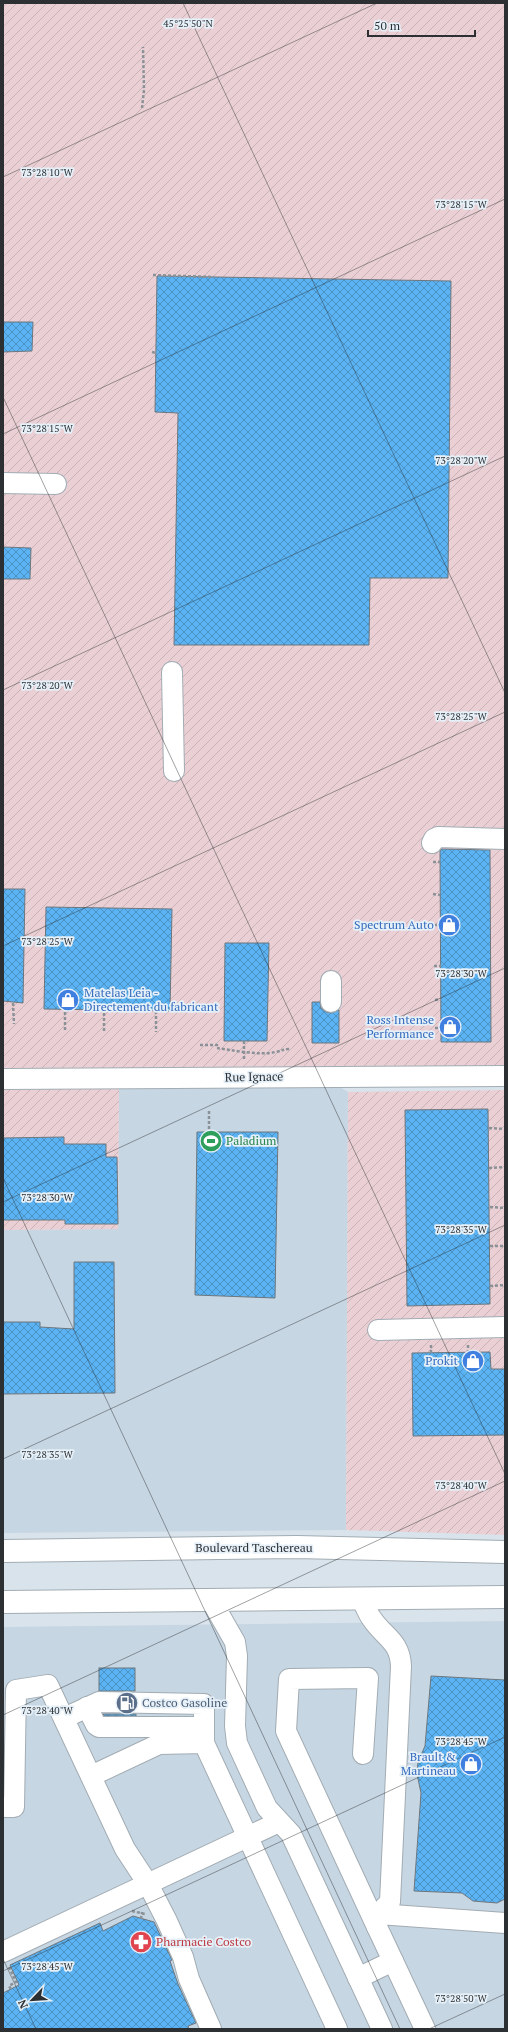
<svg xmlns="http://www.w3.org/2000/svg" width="508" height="2032" font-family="'PT Serif',serif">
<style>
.built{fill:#c7d6e3}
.industrial{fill:url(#industrial-furrows)}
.building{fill:url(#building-cross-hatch);stroke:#6d767d}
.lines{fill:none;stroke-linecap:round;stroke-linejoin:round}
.minor-casing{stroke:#a2acb3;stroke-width:22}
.major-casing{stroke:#a2acb3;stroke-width:24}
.path{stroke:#8a9197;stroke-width:2.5;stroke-dasharray:3 2;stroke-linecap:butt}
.minor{stroke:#fff;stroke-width:20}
.major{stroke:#fff;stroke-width:22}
.ticks{fill:none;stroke:#2c3033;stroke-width:1;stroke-opacity:0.45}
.labels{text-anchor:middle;stroke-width:3.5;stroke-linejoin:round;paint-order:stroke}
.shop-label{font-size:12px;fill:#366cbe;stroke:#e6f0f8;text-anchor:end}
.street-label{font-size:12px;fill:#2c3033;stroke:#e6f0f8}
.leisure-label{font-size:12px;fill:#27864d;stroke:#e6f0f8;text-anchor:start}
.service-label{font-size:12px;fill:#4e5e75;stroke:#e6f0f8;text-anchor:start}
.health-label{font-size:12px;fill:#be3a42;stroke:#e6f0f8;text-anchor:start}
.ticks-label{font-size:10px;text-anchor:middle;fill:#2c3033;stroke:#e6f0f8;stroke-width:3.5;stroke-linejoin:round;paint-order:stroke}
</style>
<defs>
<pattern id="industrial-furrows" width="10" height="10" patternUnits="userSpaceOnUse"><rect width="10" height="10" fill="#ead0d5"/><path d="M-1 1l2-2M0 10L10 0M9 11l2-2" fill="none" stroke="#c9b3b7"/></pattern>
<pattern id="building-cross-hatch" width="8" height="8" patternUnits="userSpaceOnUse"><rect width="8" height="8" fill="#5bb3f3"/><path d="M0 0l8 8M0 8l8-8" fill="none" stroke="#4b92c5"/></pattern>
</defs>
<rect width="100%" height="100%" fill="#d9e3eb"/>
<g class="built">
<polygon points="340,1087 348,1092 346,1530 3,1533 3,1230 118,1229 119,1088"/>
<polygon points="505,1621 505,2029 3,2029 3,1627"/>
</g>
<g class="industrial">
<polygon points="3,3 505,3 505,1067 3,1069"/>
<polygon points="119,1088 118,1229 3,1230 3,1090"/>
<polygon points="505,1090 505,1535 346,1530 348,1092"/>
</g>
<g class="building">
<polygon points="157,276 451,281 448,578 370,578 369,645 174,645 178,413 155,412"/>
<polygon points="3,322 33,322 32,351 3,352"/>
<polygon points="3,547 31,548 30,579 3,579"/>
<polygon points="442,849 490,850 491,1042 441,1042 440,851"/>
<polygon points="3,889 25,889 23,1003 3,1001"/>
<polygon points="46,907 172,909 170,1011 44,1009"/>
<polygon points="225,943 269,943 267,1041 224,1041"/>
<polygon points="312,1002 320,1002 321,1008 326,1012 331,1013 339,1010 339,1043 312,1043"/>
<polygon points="488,1109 490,1304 407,1306 405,1110"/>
<polygon points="197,1132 278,1132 275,1298 195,1295"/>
<polygon points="64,1137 64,1144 106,1144 106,1157 117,1157 118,1224 65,1224 65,1220 3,1220 3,1138"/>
<polygon points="74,1262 114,1262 115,1393 3,1394 3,1322 40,1322 40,1327 74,1329"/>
<polygon points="490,1352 491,1369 505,1369 505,1435 413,1436 412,1353"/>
<rect x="99" y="1668" width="36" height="23"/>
<polygon points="431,1676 505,1680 505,1899 497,1903 473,1901 462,1893 414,1891 421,1793 417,1774 418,1762 425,1746"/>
<polygon points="103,1714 136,1714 136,1716 104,1716"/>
<polygon points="133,1916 154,1922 172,1960 170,1961 178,1984 196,2023 188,2026 189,2029 3,2029 3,1993 19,1985 10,1965 100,1923 103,1931"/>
</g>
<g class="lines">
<g class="minor-casing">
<g id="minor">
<polyline points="3,483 56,484"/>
<polyline points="172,672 174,771"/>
<polyline points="432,843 434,839 438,837 505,839"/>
<polyline points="331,981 331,1002"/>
<polyline points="3,1079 505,1076"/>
<polyline points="378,1330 505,1327"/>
<polyline points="211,1600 235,1642 237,1656 235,1726 237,1743 267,1808 291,1834 382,2029"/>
<polyline points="87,1707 96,1725 99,1727 204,1727"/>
<polyline points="64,1718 99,1702 204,1704 204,1743"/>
<polyline points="363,1754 368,1678 289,1679 286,1731 377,1927"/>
<polyline points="91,1776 159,1744 204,1743 337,2029"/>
<polyline points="3,1807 14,1807 16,1690 48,1685 125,1849 148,1884 167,1921 183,1957 189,1979 211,2029"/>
<polyline points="378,1914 505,1923"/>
<polyline points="3,1952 279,1822"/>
<polyline points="393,1961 425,2029"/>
<path d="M 358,1978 L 393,1961 L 377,1927 L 378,1914 L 390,1902 L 401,1666 C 400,1641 384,1637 372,1619 C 368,1614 365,1606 362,1599"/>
</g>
</g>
<g class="major-casing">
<g id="major">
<polyline points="3,1551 297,1547 505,1552"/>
<polyline points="3,1602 505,1597"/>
</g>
</g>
<g class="path">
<polyline points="142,108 144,90 143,47"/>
<polyline points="153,275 214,277"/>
<polyline points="152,352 156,353"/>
<polyline points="433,862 440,862"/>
<polyline points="433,894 440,895"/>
<polyline points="434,925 440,925"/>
<polyline points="434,966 441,966"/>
<polyline points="435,1000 441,999"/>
<polyline points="13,1003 14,1024"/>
<polyline points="156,1011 156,1032"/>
<polyline points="435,1028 441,1028"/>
<polyline points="65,1030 65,1010"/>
<polyline points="104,1031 104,1010"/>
<polyline points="244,1041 244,1061"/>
<path d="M 200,1045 L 217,1045 L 217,1048 C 232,1050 261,1056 275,1052 C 281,1051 284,1049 290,1049"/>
<polyline points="209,1111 209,1132"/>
<polyline points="489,1128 505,1129"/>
<polyline points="489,1168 505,1167"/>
<polyline points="490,1207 505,1208"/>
<polyline points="490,1246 505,1246"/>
<polyline points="490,1286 505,1285"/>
<polyline points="431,1345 431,1353"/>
<polyline points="468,1345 468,1352"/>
<polyline points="132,1911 145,1914"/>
<polyline points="141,1919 142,1912"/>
<polyline points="9,1967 16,1982 9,1986 11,1989"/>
</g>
<use href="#minor" class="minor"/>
<use href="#major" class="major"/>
</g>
<path class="ticks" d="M 183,3 L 505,693M 3,177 L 377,3M 3,397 L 505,1474M 3,434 L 505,199M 3,690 L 505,456M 3,946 L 505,712M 3,1178 L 400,2029M 3,1202 L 505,968M 3,1459 L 505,1225M 3,1715 L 505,1481M 3,1959 L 36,2029M 3,1971 L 505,1737M 429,2029 L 505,1994"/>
<defs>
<g id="shop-disc" transform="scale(1.15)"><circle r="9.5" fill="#3f7fe0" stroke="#e6f0f8"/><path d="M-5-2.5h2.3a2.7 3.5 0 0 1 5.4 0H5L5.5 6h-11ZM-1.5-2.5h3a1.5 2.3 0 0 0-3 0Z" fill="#fff"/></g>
<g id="stadium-disc" transform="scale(1.15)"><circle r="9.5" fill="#2e9e5b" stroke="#e6f0f8"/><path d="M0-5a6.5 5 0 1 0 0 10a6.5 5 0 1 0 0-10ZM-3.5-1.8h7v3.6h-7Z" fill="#fff"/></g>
<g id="fuel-disc" transform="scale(1.15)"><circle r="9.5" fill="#5c6f8a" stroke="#e6f0f8"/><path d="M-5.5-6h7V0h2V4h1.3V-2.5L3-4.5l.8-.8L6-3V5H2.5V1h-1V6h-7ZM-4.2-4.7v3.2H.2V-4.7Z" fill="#fff"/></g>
<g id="pharmacy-disc" transform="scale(1.15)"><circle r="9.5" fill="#e0444e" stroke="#e6f0f8"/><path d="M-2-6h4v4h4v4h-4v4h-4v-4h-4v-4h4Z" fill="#fff"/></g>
</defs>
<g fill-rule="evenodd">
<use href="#shop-disc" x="449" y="925"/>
<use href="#shop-disc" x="68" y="1000"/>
<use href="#shop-disc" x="450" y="1027"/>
<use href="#stadium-disc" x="211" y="1141"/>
<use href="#shop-disc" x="473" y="1361"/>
<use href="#fuel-disc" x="127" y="1703"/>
<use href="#shop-disc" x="471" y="1764"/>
<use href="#pharmacy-disc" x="141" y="1942"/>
</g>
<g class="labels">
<g class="shop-label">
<text x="434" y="929">Spectrum Auto</text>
<text x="84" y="997" text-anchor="start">Matelas Leia -<tspan x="84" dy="14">Directement du fabricant</tspan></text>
<text x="434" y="1024">Ross Intense<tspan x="434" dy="14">Performance</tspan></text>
<text x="458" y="1365">Prokit</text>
<text x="456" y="1761">Brault &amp;<tspan x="456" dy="14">Martineau</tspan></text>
</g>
<g class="street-label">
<text transform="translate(254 1077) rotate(-1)" y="4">Rue Ignace</text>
<text x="254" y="1552">Boulevard Taschereau</text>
</g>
<g class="leisure-label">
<text x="226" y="1145">Paladium</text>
</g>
<g class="service-label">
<text x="142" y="1707">Costco Gasoline</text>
</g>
<g class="health-label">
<text x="156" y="1946">Pharmacie Costco</text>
</g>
</g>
<g class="ticks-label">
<text x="188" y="27">45°25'50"N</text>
<text x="47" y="176">73°28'10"W</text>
<text x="461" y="208">73°28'15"W</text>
<text x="47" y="432">73°28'15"W</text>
<text x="461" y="464">73°28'20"W</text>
<text x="47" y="689">73°28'20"W</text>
<text x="461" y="720">73°28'25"W</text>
<text x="47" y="945">73°28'25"W</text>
<text x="461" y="977">73°28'30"W</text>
<text x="47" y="1201">73°28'30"W</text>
<text x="461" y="1233">73°28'35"W</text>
<text x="47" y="1458">73°28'35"W</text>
<text x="461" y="1489">73°28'40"W</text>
<text x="47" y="1714">73°28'40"W</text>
<text x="461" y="1745">73°28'45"W</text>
<text x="47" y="1970">73°28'45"W</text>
<text x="461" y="2002">73°28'50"W</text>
</g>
<rect width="508" height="2032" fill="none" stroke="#2c3033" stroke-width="8"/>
<g transform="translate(32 2000) rotate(245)" stroke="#e6f0f8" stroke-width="3" paint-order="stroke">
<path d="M0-3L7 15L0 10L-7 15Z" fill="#2c3033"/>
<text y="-6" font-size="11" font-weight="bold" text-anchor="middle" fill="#2c3033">N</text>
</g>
<path d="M368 30v6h107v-6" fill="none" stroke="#2c3033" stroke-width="2"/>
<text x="374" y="30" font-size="12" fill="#2c3033" stroke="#e6f0f8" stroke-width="3" paint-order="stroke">50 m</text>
</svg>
